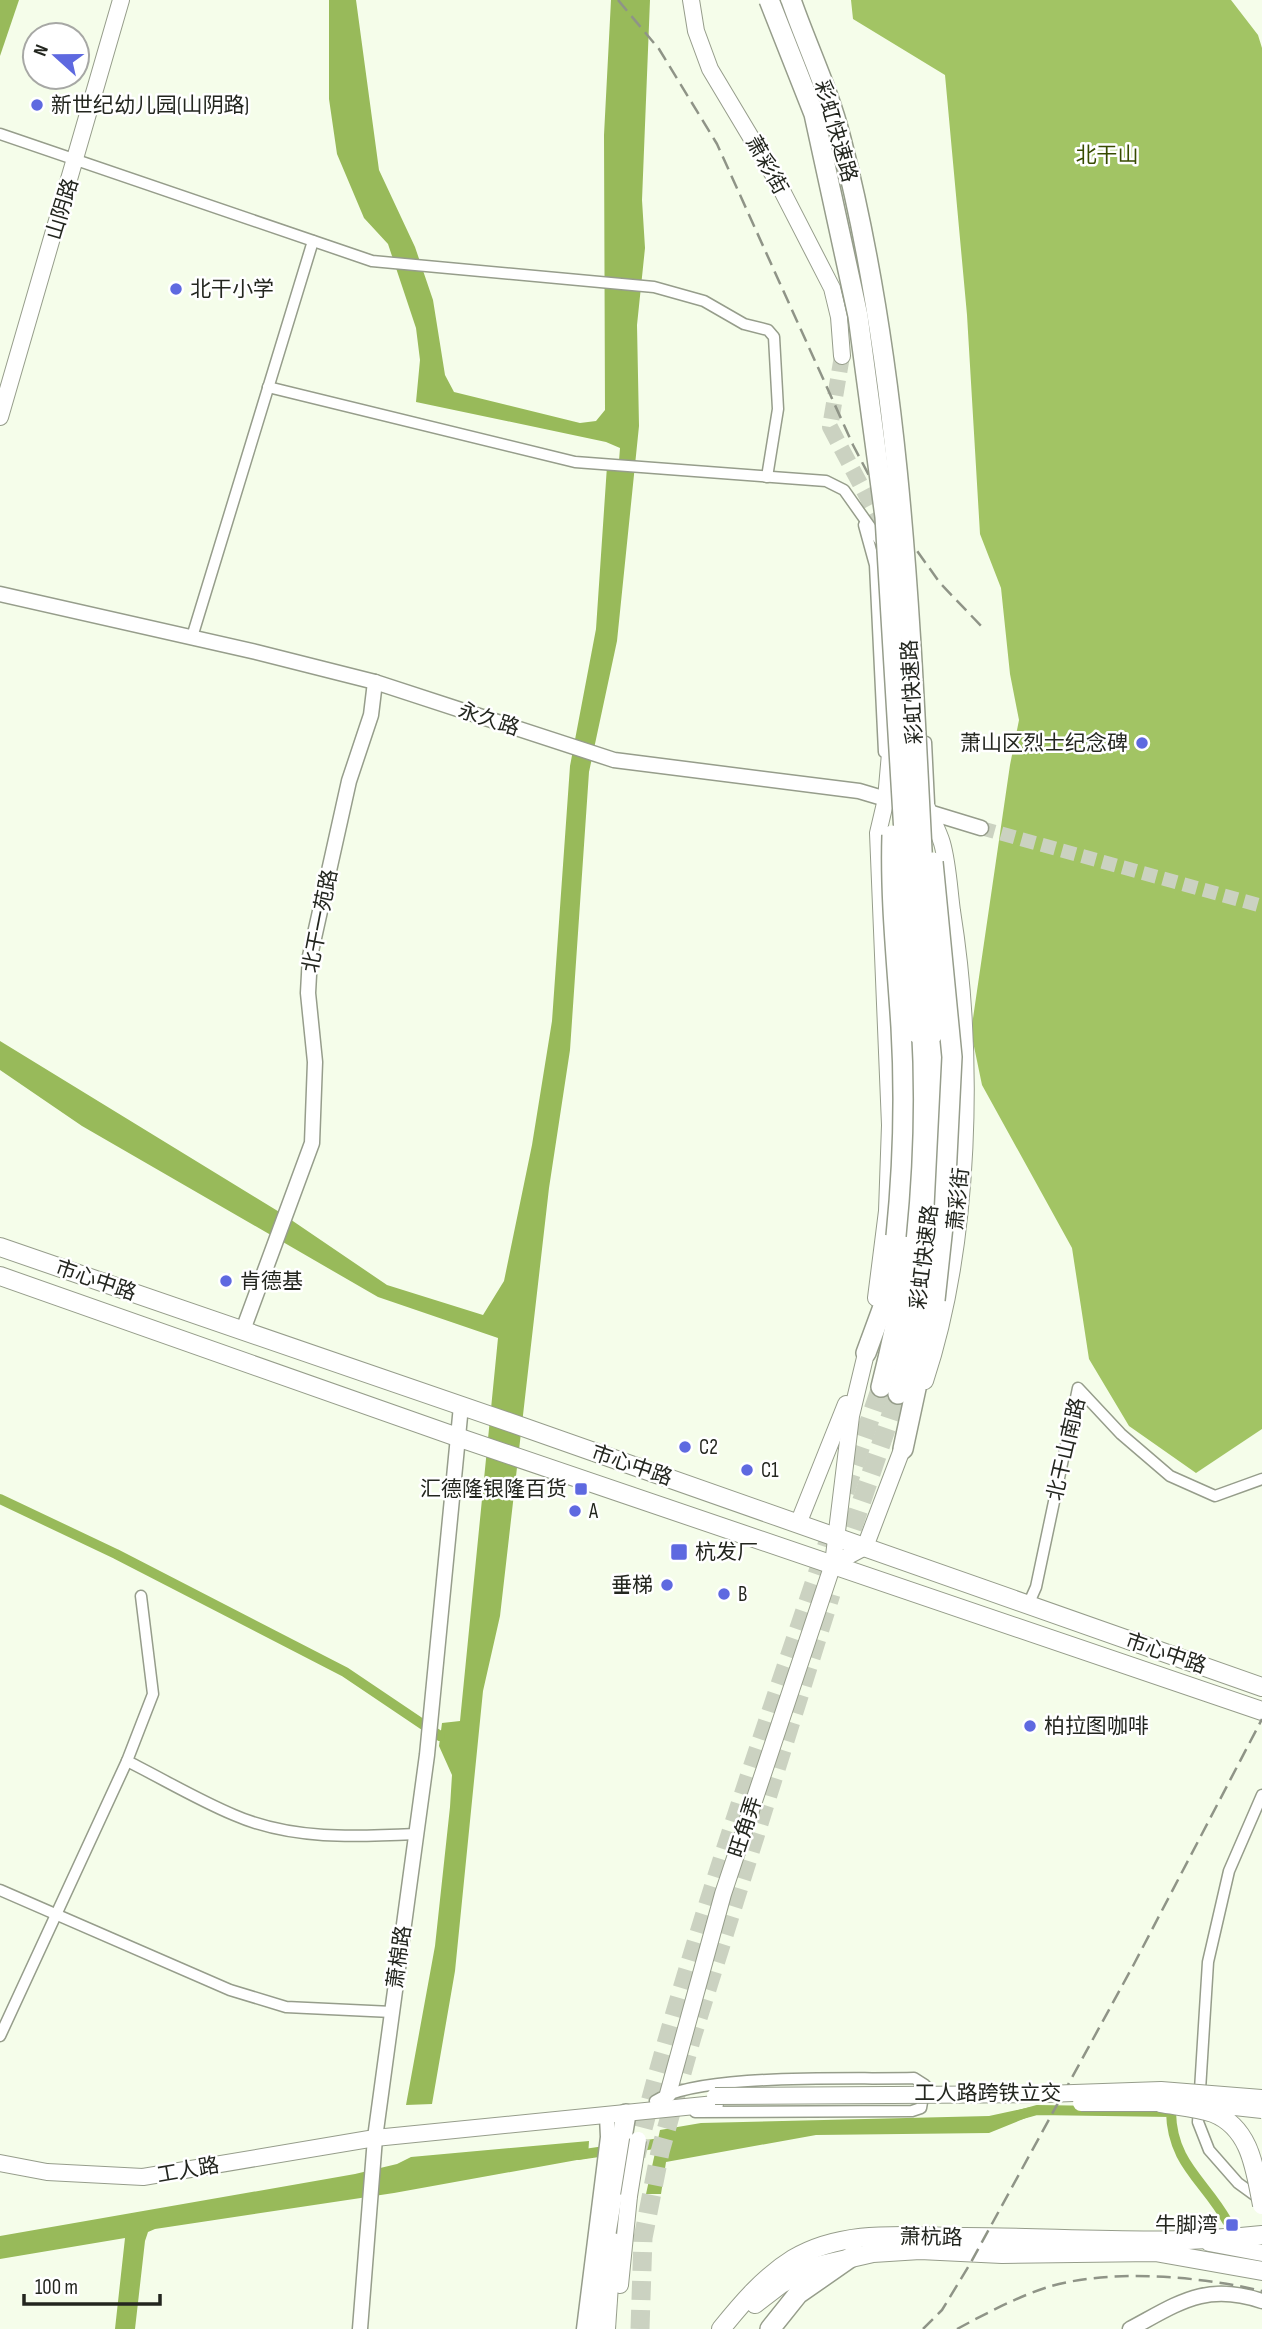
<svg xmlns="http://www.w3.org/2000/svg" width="1262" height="2329" font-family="'Sofia Sans Condensed','Noto Sans SC',sans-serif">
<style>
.forest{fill:#a2c464}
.water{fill:#98ba5a}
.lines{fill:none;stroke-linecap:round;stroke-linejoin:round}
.canal{stroke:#98ba5a;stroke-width:10}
.tertiary-tunnel{stroke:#cbd2c1;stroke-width:14;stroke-dasharray:14 7;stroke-linecap:butt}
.secondary-tunnel{stroke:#cbd2c1;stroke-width:16;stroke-dasharray:16 8;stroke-linecap:butt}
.trunk-tunnel{stroke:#cbd2c1;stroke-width:19;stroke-dasharray:19 10;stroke-linecap:butt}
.minor-casing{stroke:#969d8b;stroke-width:13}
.tertiary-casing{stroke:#969d8b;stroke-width:17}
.secondary-casing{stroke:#969d8b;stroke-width:18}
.primary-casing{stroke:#969d8b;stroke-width:20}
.trunk-casing{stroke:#969d8b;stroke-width:22}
.minor{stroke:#fff;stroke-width:10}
.tertiary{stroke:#fff;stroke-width:14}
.secondary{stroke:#fff;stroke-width:16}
.primary{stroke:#fff;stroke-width:18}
.trunk{stroke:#fff;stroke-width:19}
.rail{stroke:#8f9487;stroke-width:2.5;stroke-dasharray:14 7;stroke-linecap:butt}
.secondary-bridge-casing{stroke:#969d8b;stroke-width:18;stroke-linecap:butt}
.primary-bridge-casing{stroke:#969d8b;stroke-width:20;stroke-linecap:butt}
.trunk-bridge-casing{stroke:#969d8b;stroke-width:22;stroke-linecap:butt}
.secondary-bridge{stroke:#fff;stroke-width:16}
.primary-bridge{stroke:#fff;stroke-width:18}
.trunk-bridge{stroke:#fff;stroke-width:19}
.poi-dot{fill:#5e69e0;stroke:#fff;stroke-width:2.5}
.labels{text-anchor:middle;stroke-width:5;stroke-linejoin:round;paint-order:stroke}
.poi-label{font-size:21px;fill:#23261f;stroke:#fff;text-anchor:start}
.street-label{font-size:21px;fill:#23261f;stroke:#fff}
.park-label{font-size:21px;fill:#374b01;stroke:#fff}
</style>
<rect width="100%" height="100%" fill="#f5fdea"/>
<polygon class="forest" points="851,0 1231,0 1258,35 1262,48 1262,1429 1196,1473 1129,1426 1089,1359 1072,1248 982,1085 971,1032 1010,765 1019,720 1010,674 1001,588 980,534 967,315 945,75 853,19"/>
<g class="water">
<polygon points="0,0 19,0 0,56"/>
<polygon points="329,0 356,0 379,170 415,247 433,300 445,375 454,392 580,423 596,421 605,410 604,135 611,0 650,0 642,200 645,248 637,325 639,426 617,641 589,772 570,1050 549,1188 500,1616 483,1691 455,1971 432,2104 406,2105 435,1946 450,1807 452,1775 439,1746 442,1723 460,1721 498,1338 378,1297 82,1126 0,1070 0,1041 281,1213 387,1285 483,1315 504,1281 532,1145 552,1021 570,766 596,629 607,466 619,461 620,448 606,442 416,402 420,360 416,328 388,244 364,218 337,154 329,99"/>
<polygon points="1031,2107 1033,2115 989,2133 816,2135 666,2162 661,2194 646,2194 660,2130 701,2123 989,2116"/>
<polygon points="589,2141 588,2158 394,2193 155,2229 148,2232 145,2241 135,2329 115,2329 125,2238 0,2259 0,2236 355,2174 397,2164 411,2157"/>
</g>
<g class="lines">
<g class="canal">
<polyline points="0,1499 116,1554 345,1672 440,1736"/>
<path d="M 1019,2115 L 1037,2110 L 1171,2112 C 1172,2164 1205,2181 1227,2221"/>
<polyline points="634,2147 667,2142"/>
<polyline points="578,2155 612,2150"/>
</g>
<polyline class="tertiary-tunnel" points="981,828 1262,906"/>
<polyline class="secondary-tunnel" points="842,356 830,427 883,527"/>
<g class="trunk-tunnel">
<polyline points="845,1492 881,1387"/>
<polyline points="843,1556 898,1394"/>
<path d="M 636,2156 C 690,1941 765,1731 835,1521"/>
<polyline points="640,2329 643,2238 660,2152 692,2037 831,1594"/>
</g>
<g class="minor-casing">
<g id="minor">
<polyline points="0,134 372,261 654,287 704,301 744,324 768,330 774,337 778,409 767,477"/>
<polyline points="268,387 575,462 826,481 844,490 885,548"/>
<polyline points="864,525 875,565 884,752"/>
<polyline points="192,637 313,241"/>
<polyline points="926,742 929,803"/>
<polyline points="1028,1605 1036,1587 1078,1388 1121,1434 1170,1476 1215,1496 1262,1479"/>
<path d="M 127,1761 C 163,1779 198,1800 234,1815 C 291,1840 355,1837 416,1834"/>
<polyline points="0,1890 230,1990 286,2007 392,2012"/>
<polyline points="0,2036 127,1761 153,1694 141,1596"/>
<path d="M 655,2101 C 703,2072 852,2080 914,2078 L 925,2085 L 921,2108 L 912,2111 L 695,2112"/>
<polyline points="1260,2199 1238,2183 1209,2150 1198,2122 1208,1962 1229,1871 1262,1795"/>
</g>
</g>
<g class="tertiary-casing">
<g id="tertiary">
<polyline points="0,594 256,652 375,682 614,760 859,791 896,802"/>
<polyline points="922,810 981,828"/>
<polyline points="243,1330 312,1143 315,1062 308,993 310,956 349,781 371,715 375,682"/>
<polyline points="360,2329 375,2138 427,1755 461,1406"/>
<polyline points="584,2329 608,2137 607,2116"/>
<path d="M 1130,2329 C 1179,2303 1205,2282 1262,2301"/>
</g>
</g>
<g class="secondary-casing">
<g id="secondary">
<polyline points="691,0 696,31 710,69 777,181 832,288 839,317 842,356"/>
<polyline points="0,417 121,0"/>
<path d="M 922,793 C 926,810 937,826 942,843 C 948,864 949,889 952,911 C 975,1055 971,1242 925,1381"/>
<polyline points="876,1298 887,1211 890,1125 878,833 886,799 891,742"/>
<polyline points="798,1524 846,1404"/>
<polyline points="833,1564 865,1547 906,1439"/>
<polyline points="668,2094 723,1894 833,1564 851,1416 869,1341"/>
<polyline points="0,2163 47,2172 143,2177 375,2138 715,2104"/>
<polyline points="1209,2243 1262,2253"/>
<polyline points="620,2285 629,2196"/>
<polyline points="607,2329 613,2241"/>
</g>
</g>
<g class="primary-casing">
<g id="primary">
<polyline points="0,1247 523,1427 1262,1687"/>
<polyline points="0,1276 460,1438 1262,1711"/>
<polyline points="755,2304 781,2284 812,2267 873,2253 920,2250 1002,2254 1155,2252 1262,2271"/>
<path d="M 721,2329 C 742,2303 764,2277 793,2259 C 845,2228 908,2237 965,2237 C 1063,2237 1164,2246 1262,2235"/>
</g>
</g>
<g class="trunk-casing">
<g id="trunk">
<polyline points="866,1353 884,1304 896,1236"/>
<path d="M 881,1387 C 913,1262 921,1162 916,1033"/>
<path d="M 898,1394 C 928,1275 939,1156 933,1034"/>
<polyline points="903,1449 935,1300"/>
<polyline points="595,2329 599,2275 626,2114"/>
<polyline points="770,2329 798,2294 854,2255"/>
</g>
</g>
<use href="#minor" class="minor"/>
<use href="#tertiary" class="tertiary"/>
<use href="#secondary" class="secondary"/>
<use href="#primary" class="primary"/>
<use href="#trunk" class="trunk"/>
<g class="rail">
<polyline points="618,0 659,49 717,144 853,445 885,506 940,583 985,630"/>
<polyline points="923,2329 942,2310 970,2264 1134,1964 1262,1719"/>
<path d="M 957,2329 C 985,2314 1015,2298 1045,2288 C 1107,2268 1199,2276 1262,2291"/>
</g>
<g class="secondary-bridge-casing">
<g id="secondary-bridge">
<polyline points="715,2096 1045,2094 1161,2090 1262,2098"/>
<polyline points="1081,2103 1171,2103"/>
<polyline points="1207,2104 1262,2110"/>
<polyline points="629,2196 638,2140"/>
</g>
</g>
<g class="primary-bridge-casing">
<path id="primary-bridge" d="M 1160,2103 C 1176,2106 1197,2107 1213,2113 C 1251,2128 1255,2170 1262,2205"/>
</g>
<g class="trunk-bridge-casing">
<g id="trunk-bridge">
<polyline points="769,0 814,114 858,316 885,517 916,1033"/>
<path d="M 791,0 C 807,46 829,91 841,139 C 916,431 911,735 933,1034"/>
<path d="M 892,835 C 890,899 897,963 901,1027 C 905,1096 903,1167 896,1236"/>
<polyline points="933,862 952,1057 944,1217 935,1300"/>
</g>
</g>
<use href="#secondary-bridge" class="secondary-bridge"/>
<use href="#primary-bridge" class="primary-bridge"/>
<use href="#trunk-bridge" class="trunk-bridge"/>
</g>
<g class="poi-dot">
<circle cx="37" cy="105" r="7"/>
<circle cx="176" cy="289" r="7"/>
<circle cx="1142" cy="743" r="7"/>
<circle cx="226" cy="1281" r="7"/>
<circle cx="685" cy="1447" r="7"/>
<circle cx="747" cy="1470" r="7"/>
<rect x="574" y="1482" width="14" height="14" rx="3.5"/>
<circle cx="575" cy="1511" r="7"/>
<rect x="670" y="1543" width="18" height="18" rx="3.5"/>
<circle cx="667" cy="1585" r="7"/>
<circle cx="724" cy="1594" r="7"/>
<circle cx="1030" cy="1726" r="7"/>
<rect x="1225" y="2218" width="14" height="14" rx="3.5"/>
</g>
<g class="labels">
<g class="poi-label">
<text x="51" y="112">新世纪幼儿园(山阴路)</text>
<text x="190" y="296">北干小学</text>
<text x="1128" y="750" text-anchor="end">萧山区烈士纪念碑</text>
<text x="240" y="1288">肯德基</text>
<text x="699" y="1454">C2</text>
<text x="761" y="1477">C1</text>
<text x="567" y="1496" text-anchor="end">汇德隆银隆百货</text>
<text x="589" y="1518">A</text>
<text x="695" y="1559">杭发厂</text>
<text x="653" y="1592" text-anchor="end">垂梯</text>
<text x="738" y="1601">B</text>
<text x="1044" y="1733">柏拉图咖啡</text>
<text x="1218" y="2232" text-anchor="end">牛脚湾</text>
</g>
<g class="street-label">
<text transform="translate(836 131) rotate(74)" y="7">彩虹快速路</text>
<text transform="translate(767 165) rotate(61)" y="7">萧彩街</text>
<text transform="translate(62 209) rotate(-73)" y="7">山阴路</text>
<text transform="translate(912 692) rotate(-93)" y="7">彩虹快速路</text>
<text transform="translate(489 719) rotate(18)" y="7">永久路</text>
<text transform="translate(320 921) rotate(-79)" y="7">北干一苑路</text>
<text transform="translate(958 1199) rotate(-84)" y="7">萧彩街</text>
<text transform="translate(924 1257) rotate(-83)" y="7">彩虹快速路</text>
<text transform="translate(96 1280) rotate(19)" y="7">市心中路</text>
<text transform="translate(1066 1449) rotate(-77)" y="7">北干山南路</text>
<text transform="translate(632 1465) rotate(19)" y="7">市心中路</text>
<text transform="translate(1166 1653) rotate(19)" y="7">市心中路</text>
<text transform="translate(745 1827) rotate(-72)" y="7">旺角弄</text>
<text transform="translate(399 1957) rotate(-82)" y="7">萧棉路</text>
<text x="988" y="2100">工人路跨铁立交</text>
<text transform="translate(188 2170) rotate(-10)" y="7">工人路</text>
<text transform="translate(931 2237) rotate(1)" y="7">萧杭路</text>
</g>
<g class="park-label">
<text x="1107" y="162">北干山</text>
</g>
</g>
<g transform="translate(56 56) rotate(291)"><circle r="33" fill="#ffffff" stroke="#a7a8a5" stroke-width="2"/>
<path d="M0-5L12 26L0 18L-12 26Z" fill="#5e69e0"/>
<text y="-10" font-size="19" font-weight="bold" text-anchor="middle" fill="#23261f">N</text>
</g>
<path d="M24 2294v10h136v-10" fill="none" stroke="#23261f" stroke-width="3.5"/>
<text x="35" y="2294" font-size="21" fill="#23261f" stroke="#ffffff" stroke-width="5" paint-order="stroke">100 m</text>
</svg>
